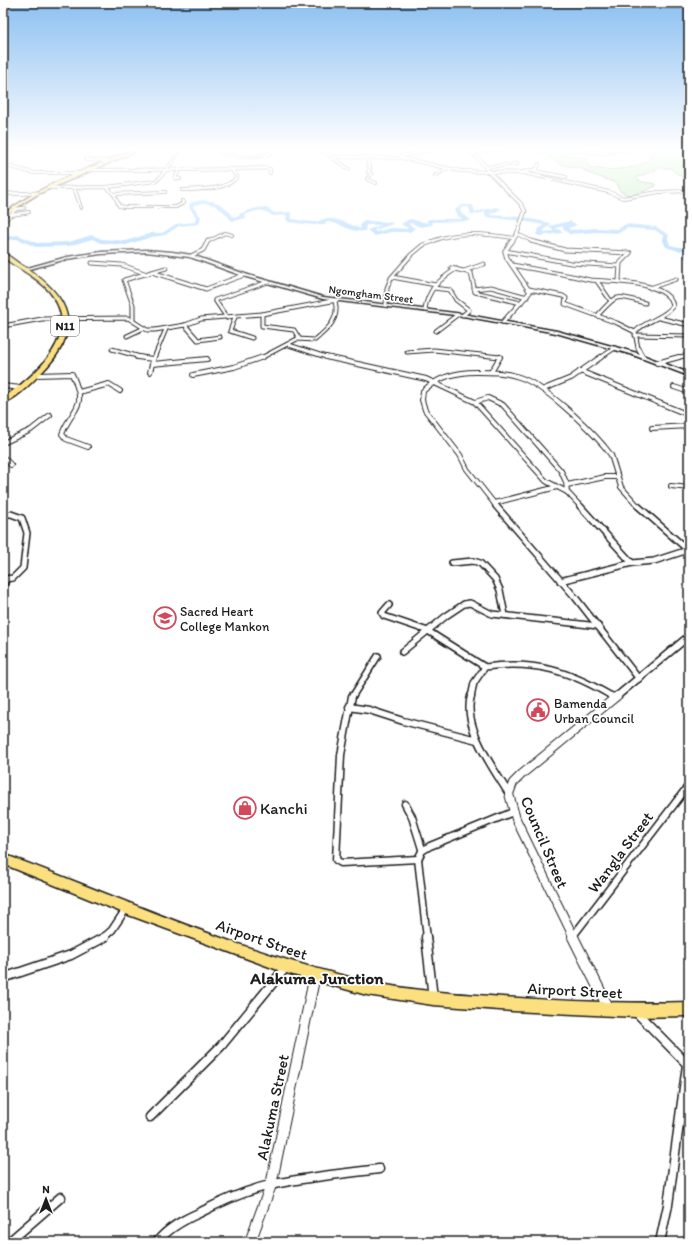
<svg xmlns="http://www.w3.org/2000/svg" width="692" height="1245" font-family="Itim,sans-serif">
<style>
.green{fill:#b3ebae;stroke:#688465}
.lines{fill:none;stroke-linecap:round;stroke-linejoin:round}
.river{fill:#a2d1fe;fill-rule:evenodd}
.minor-far5-casing{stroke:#1c1c1c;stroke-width:4}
.minor-far4-casing{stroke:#1c1c1c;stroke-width:5}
.minor-far3-casing{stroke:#1c1c1c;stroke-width:6}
.minor-far2-casing{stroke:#1c1c1c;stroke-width:8}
.minor-far1-casing{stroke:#1c1c1c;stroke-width:9}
.minor-casing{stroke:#1c1c1c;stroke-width:11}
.tertiary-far4-casing{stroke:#1c1c1c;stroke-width:4.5}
.tertiary-far3-casing{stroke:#1c1c1c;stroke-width:5.5}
.tertiary-far2-casing{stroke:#1c1c1c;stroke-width:9}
.tertiary-far1-casing{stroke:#1c1c1c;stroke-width:10}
.tertiary-casing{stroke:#1c1c1c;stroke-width:12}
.secondary-casing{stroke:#1c1c1c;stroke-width:3}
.trunk-casing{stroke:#1c1c1c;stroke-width:3}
.minor-far5{stroke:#fff;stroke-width:2.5}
.minor-far4{stroke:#fff;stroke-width:3}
.minor-far3{stroke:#fff;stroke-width:4}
.minor-far2{stroke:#fff;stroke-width:5}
.minor-far1{stroke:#fff;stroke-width:6}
.minor{stroke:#fff;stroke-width:8}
.tertiary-far4{stroke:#fff;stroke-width:3}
.tertiary-far3{stroke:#fff;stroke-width:3.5}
.tertiary-far2{stroke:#fff;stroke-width:6}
.tertiary-far1{stroke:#fff;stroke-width:8}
.tertiary{stroke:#fff;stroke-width:10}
.secondary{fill:#fff;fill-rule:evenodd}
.trunk{fill:#fce080;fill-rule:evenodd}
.labels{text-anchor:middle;stroke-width:3.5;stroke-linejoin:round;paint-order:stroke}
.far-street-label{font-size:11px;fill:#1c1c1c;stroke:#fff}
.shield{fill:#fff;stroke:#606060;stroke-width:1}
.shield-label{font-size:12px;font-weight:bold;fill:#1c1c1c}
.poi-label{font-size:13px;fill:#1c1c1c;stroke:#fff;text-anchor:start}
.near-poi-label{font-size:16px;fill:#1c1c1c;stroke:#fff;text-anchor:start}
.near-street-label{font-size:16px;fill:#1c1c1c;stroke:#fff}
.near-neighbourhood-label{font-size:17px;font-weight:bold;fill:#1c1c1c;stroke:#fff}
</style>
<rect width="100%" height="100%" fill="#fff"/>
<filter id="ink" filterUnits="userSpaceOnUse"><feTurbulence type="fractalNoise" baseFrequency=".025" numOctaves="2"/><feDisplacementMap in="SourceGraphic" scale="8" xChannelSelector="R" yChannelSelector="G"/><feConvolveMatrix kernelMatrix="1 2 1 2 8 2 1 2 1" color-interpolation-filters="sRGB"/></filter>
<g filter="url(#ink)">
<path class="green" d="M 531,149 L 541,149 L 587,159 L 589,167 C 609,172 635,170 652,158 L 649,154 L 658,149 L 689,149 L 689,154 L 684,156 L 684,158 L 689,160 L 689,174 L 682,177 L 670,168 L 660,168 L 636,178 L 639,181 L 655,184 L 656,186 C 644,191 629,201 618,189 L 619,186 L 616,183 L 588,173 L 583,169 L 559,164 L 551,157 Z"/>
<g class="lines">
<g class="river">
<path d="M 198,201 C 213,199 226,204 233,217 L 240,216 L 239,214 C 251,210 265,202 274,213 L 291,212 L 292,219 C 302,220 315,225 323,219 C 337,218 348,223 360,229 L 361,223 L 364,221 L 390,222 L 393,224 L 374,230 L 376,232 L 391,228 L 407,229 L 408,228 L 401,224 L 410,219 L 428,223 L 426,221 L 429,219 L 462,219 L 458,216 L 455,210 L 461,205 L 473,205 L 475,212 L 496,207 L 501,209 L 489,215 L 522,217 L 550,223 L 549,226 L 570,221 L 577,225 L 568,228 L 570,230 L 596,228 L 618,229 L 626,224 L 656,227 L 669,235 L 668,239 L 670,245 L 679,247 L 685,247 L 684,244 L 689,240 L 689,249 L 679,251 L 666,247 L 662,239 L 664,236 L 655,230 L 627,228 L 619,233 L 596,232 L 569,234 L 562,227 L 564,226 L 555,228 L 562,231 L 562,233 L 539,236 L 536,234 L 540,227 L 544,225 L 522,221 L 487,217 L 485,216 L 485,212 L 473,215 L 471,214 L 469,207 L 462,207 L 460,210 L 462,214 L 470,219 L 470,221 L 433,222 L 432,225 L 421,227 L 411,223 L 408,224 L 415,228 L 410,232 L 391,232 L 375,236 L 367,230 L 381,225 L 366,225 L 365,231 C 353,234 340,222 326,222 L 325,224 L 314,225 L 289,222 L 286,220 L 287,215 L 273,216 C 261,208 258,210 245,215 L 246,218 L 232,221 L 223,211 L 214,205 L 204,203 L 194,205 L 193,207 L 201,217 L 199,224 L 179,226 L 165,235 L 152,237 L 126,245 L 101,243 L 92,239 L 69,246 L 36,247 L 17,239 L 3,241 L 3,237 L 18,235 L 37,243 L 69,242 L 92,235 L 102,239 L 126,241 L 151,233 L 162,233 L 176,224 L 195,222 L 196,217 L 189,207 L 190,203 ZM 548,226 L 554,231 L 543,232 Z"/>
<polygon points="689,251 689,259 684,258 683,253"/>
</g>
<g class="minor-far5-casing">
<g id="minor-far5">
<path d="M 224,149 L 220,153 C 241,157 259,161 278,149"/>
<polyline points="316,149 333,157 402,158 460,171 519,173 537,169 539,164"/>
<polyline points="564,149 602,153 628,149"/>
<polyline points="3,150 31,150"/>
<polyline points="470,152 503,149"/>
<polyline points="401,156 436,149"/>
<polyline points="366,157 370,169 368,172 371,174 367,179 376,183"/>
<polyline points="333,158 349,169"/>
<polyline points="86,160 113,161"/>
<polyline points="86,160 92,149"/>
<polyline points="3,165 34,173 83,173"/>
<polyline points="486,167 517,164"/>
<polyline points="180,169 175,178 180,179"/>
<path d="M 92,170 C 150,169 208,171 266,168 L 270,169 L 270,173"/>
<polyline points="533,171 566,177"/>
<polyline points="524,173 609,192 623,198 659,192 689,191"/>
<polyline points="435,176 446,169"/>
<polyline points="74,187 81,208"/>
<path d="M 107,187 L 156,181 C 161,178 176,156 182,149"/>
<polyline points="50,188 107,187 115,196 119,206 125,207 176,207 184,203 182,201"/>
<path d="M 182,190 C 198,189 226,191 237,177 L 232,170"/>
<polyline points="114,194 165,192"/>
<polyline points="11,215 29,212"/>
<polyline points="3,223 16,209 24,208"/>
<polyline points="517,234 534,242"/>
<polyline points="207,242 225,233 232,235"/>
<path d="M 431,242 C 457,230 487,234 514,238"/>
</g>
</g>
<g class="minor-far4-casing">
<g id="minor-far4">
<polyline points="531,241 565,250 630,253"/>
<polyline points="505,251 571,263 619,266"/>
<polyline points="191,256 203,250 208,241"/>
<polyline points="92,263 122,265 147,274"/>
<path d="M 512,265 C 532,269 552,272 572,276 C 578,277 584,279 590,280 C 610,282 668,280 673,306 C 663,319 646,320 635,332"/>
<polyline points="451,268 471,273 475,292 521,303"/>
<polyline points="464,271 484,264"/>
<polyline points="155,273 206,289 244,275"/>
<polyline points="392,277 436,285"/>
<polyline points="597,281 610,300"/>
<polyline points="619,281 620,263 630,253"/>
<polyline points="433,288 450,290 456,300 469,310 463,315"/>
<polyline points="650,288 676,279"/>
<polyline points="474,289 491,287 527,297"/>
<polyline points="529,289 563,296 566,298 565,304 617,323 635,332 638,348 643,357"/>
<polyline points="386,305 387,288 391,278 411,255 423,245 434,241"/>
<path d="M 425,310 C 427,290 440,279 456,269"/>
<polyline points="262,314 262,326 294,330 299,338"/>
<path d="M 597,316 C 618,293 615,295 645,303"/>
<polyline points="235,317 230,331 252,338"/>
<polyline points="227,318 215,300 268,282"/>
<polyline points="659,318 689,325"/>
<polyline points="133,320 133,305 124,280 166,268"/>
<polyline points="185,325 198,340 220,337"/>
<polyline points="3,326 42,319 128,318 147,330 155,330 185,325 201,319 262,314 337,300"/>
<polyline points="436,331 457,315"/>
<polyline points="635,335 689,336"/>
<polyline points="127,336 144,328"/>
<polyline points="289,345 329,358"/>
<polyline points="112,349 144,358"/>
<polyline points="407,352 434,350 500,357 499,358"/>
<polyline points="154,358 166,329"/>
<path d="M 261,358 L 297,339 L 315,340 C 328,329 340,319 335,301"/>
<polyline points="600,358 615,348"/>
<polyline points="675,358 689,355"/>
</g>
</g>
<g class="minor-far3-casing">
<g id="minor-far3">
<polyline points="137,357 153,359"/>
<polyline points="326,357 426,379 475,402 546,481 567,492 581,507"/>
<polyline points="657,363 679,357"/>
<polyline points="152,364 207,359"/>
<polyline points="580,371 689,415"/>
<polyline points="150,372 154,357"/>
<polyline points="491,372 500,357"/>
<path d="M 37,375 L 72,374 C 88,410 74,404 62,434 L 66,439 L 88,447"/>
<polyline points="193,375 234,367 263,357"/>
<polyline points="3,386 21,388"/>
<polyline points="674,387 689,392"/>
<polyline points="544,389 571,378 601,357"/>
<polyline points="79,392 109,384 120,391"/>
<polyline points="475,402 488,398 503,405 561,471 566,482 567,492"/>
<polyline points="652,428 689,426"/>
<polyline points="3,443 31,430 50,415"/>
<polyline points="3,457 11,465"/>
<polyline points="567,485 605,477 616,477"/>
<polyline points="671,486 689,488"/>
<polyline points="494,503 557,487"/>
<path d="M 497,507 L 467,469 L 460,455 L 425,410 L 422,400 L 423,391 C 438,377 456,372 476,372 C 490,372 505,372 519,377 C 544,385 586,425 604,446 L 611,455 L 621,487 L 639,507"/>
</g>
</g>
<g class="minor-far2-casing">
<g id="minor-far2">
<polyline points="496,506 575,597 639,679"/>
<polyline points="580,506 632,563 654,561 688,550"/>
<polyline points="638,506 689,551"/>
<polyline points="3,514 11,514 22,518 27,533 23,568 13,578 3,579"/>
<polyline points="452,563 473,561 480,563 495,579 500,590 505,615"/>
<polyline points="560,581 632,563"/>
<polyline points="3,586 6,580"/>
<polyline points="389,605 382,613 384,616 428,631 485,667"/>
<polyline points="402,652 446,616 464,604 470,603 492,614 598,626"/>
<polyline points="352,697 378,656"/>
<path d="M 471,697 L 474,683 L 485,667 C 535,660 570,671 613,697"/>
</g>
</g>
<g class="minor-far1-casing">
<g id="minor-far1">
<polyline points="352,696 341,755 336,860 341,863 418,859"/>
<path d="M 471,696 C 462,727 494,769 509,794"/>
<polyline points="611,696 615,698"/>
<polyline points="349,707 369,710 403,721 477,740"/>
<polyline points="405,804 412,817 422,849"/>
<polyline points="573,936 689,785"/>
<polyline points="103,938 112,930 126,909"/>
<polyline points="427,938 418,859 422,851 430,846 513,812"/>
</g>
</g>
<g class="minor-casing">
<g id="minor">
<polyline points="426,937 433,998"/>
<polyline points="3,978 71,955 105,937"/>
<polyline points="637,1013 689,1066"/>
<polyline points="150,1117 221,1046 286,967"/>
<polyline points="9,1242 61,1197"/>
<path d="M 157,1242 C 168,1228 183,1220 199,1213 C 222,1201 245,1191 270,1185 C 306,1177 343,1174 379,1169"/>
<polyline points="660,1242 668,1205 687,1065"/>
</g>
</g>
<g class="tertiary-far4-casing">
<g id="tertiary-far4">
<polyline points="464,149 477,156 489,172 521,204 525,211 517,234 512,242"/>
<polyline points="3,194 37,193"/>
</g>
</g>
<g class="tertiary-far3-casing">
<polyline id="tertiary-far3" points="503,322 530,292 507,258 505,251 512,241"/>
</g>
<g class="tertiary-far2-casing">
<polyline id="tertiary-far2" points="616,697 689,636"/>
</g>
<g class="tertiary-far1-casing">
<polyline id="tertiary-far1" points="574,938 516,819 509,794 513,783 522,774 617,696"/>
</g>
<g class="tertiary-casing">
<g id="tertiary">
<polyline points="573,937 609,1009"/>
<polyline points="250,1242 271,1185 315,975"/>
</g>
</g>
<g class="secondary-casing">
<polygon id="secondary" points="146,250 172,252 192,255 245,274 323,297 463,314 557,331 637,353 689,373 689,376 633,355 556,333 463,316 323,299 243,276 190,257 146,252 101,254 67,259 26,270 24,269 67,257 101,252"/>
</g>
<g class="trunk-casing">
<g id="trunk">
<path d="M 135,149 L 141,149 L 38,194 L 22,204 L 3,218 L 3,215 C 40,184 91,168 135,149 Z"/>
<path d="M 3,253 C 10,256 16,262 23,266 C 73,298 85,331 39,375 C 29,385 16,399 3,403 L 3,398 C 37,374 85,334 49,291 C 38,278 21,270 7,260 L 3,257 Z"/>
<path d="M 3,854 C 123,898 240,953 366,981 C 406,990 448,993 490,996 C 556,1001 622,1004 689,1002 L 689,1016 L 635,1017 L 513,1011 L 433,1005 L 367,995 L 286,973 L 126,914 L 3,864 Z"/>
</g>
</g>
<use href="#minor-far5" class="minor-far5"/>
<use href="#minor-far4" class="minor-far4"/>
<use href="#minor-far3" class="minor-far3"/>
<use href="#minor-far2" class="minor-far2"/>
<use href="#minor-far1" class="minor-far1"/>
<use href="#minor" class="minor"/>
<use href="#tertiary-far4" class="tertiary-far4"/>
<use href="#tertiary-far3" class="tertiary-far3"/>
<use href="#tertiary-far2" class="tertiary-far2"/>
<use href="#tertiary-far1" class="tertiary-far1"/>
<use href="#tertiary" class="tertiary"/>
<use href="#secondary" class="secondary"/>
<use href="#trunk" class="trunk"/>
</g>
</g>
<linearGradient id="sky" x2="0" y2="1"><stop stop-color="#8cc0f1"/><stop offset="0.46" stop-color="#fff"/><stop offset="1" stop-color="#fff" stop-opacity="0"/></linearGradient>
<rect width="692" height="324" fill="url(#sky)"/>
<defs>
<g id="school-ring" transform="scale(1.15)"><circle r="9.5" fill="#fff" stroke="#d1495b" stroke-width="1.5"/><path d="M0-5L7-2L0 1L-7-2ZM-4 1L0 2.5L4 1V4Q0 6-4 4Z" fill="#d1495b"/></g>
<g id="civic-ring" transform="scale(1.15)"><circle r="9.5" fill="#fff" stroke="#d1495b" stroke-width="1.5"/><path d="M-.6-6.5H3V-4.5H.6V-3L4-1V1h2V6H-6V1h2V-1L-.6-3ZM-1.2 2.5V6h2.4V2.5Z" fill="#d1495b"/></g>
<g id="shop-ring" transform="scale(1.15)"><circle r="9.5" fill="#fff" stroke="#d1495b" stroke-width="1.5"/><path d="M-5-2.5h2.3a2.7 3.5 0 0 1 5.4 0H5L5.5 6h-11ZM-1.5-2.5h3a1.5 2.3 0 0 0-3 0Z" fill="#d1495b"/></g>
</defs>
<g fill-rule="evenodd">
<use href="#school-ring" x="165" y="618"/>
<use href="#civic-ring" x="538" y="710"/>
<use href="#shop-ring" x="245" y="808"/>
</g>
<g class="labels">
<g class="far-street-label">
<text transform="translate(371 294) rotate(7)" y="4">Ngomgham Street</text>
</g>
<rect class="shield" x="51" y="316" width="28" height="20" rx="3"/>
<g class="shield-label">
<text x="65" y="330">N11</text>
</g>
<g class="poi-label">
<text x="180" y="616">Sacred Heart<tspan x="180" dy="15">College Mankon</tspan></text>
<text x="554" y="708">Bamenda<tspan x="554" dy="15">Urban Council</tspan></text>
</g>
<g class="near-poi-label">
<text x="260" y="814">Kanchi</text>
</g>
<g class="near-street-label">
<text transform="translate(545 842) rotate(67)" y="6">Council Street</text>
<text transform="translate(620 852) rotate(-53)" y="6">Wangla Street</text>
<text transform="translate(262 939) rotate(19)" y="6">Airport Street</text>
<text transform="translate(575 990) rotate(3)" y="6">Airport Street</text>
<text transform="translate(272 1107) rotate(-78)" y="6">Alakuma Street</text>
</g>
<g class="near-neighbourhood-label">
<text x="317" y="984">Alakuma Junction</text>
</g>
</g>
<rect width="692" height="1245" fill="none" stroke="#fff" stroke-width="16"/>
<rect x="8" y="8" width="676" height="1229" fill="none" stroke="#1c1c1c" stroke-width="1.5" filter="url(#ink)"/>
<g transform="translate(46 1199)" stroke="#ffffff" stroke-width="3" paint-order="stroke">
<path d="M0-3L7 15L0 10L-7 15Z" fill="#1c1c1c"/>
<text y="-6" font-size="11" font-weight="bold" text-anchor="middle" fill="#1c1c1c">N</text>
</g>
</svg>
